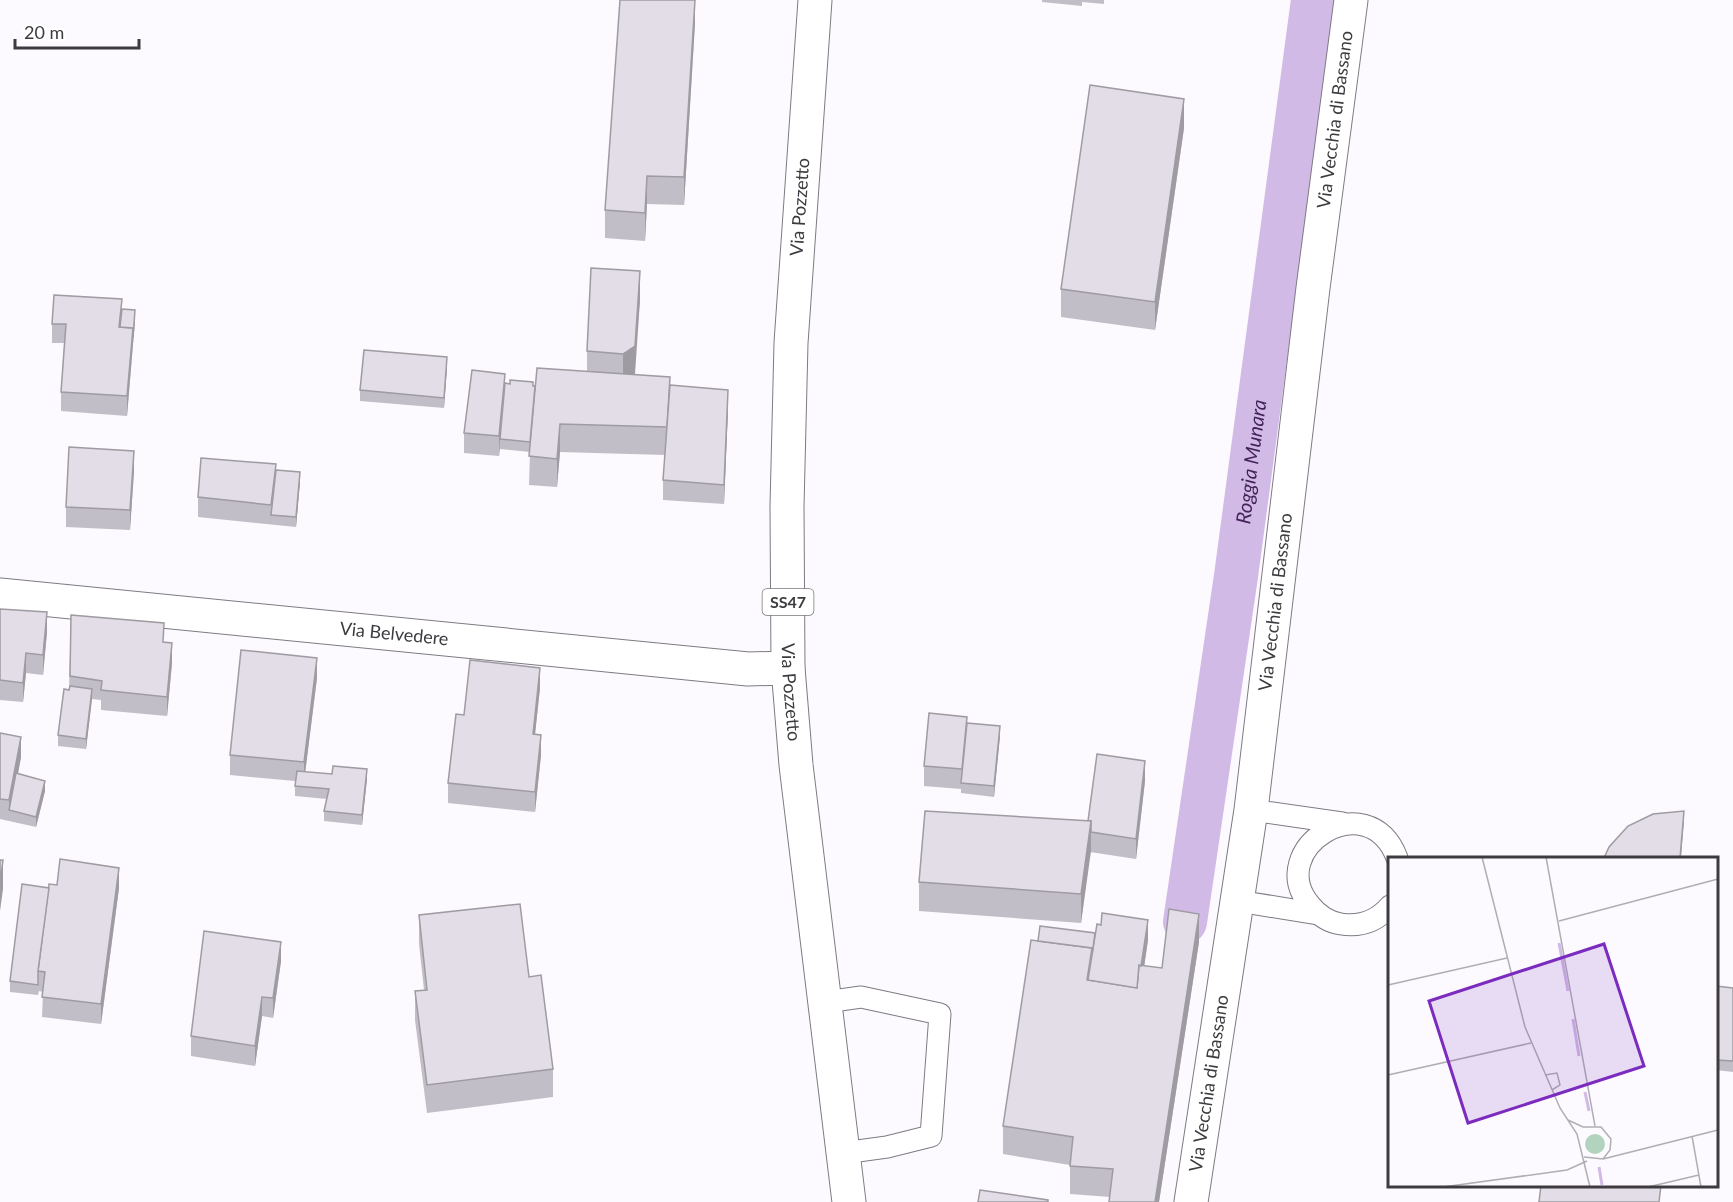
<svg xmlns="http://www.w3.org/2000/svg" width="1733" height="1202" font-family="Lato,sans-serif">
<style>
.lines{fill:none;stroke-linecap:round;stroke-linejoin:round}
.canal{stroke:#d2bae7;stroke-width:44}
.lane-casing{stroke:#7e7a83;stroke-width:23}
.street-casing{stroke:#7e7a83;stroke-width:35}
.primary-casing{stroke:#7e7a83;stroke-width:35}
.lane{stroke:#fff;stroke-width:21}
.street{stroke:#fff;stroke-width:33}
.primary{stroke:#fff;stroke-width:33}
.wall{fill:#c2bec7}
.shaded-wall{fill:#9e9ba2}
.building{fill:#e2dde7;stroke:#9e9ba2;stroke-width:1.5}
.labels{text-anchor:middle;stroke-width:6;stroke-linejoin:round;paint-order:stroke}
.shield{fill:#fff;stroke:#777679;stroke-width:1.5}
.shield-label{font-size:16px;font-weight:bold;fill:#3d3b3f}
.street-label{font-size:18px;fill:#3d3b3f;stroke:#fff}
.water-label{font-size:20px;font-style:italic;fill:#422358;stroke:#fff}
.inset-river{fill:none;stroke:#d2bae7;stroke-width:3}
.inset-road{fill:none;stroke:#b0aeb2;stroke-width:1.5}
.view{fill:#7b2cbf;fill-opacity:0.15;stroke:#7b2cbf;stroke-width:3}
.inset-edge{fill:none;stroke:#3d3b3f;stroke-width:3}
</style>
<rect width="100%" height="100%" fill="#fcfafe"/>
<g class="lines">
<path class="canal" id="s1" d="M 1185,922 L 1236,576 L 1313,0"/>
<g class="lane-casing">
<g id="lane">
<polyline points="1251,810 1342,823"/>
<polyline points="1238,901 1318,914"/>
<path d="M 1390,906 C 1377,921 1360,927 1341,924 C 1328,922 1318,915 1310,905 C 1263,849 1368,782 1397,858"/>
<polyline points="826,1002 861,997 940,1014 931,1136 887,1147 843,1153"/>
</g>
</g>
<g class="street-casing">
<g id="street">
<path id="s2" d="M 0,595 L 748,669 L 788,668"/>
<path id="s3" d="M 1191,1202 L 1251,810 L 1313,288 L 1351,0"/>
</g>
</g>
<g class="primary-casing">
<g id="primary">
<path id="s4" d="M 815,0 L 791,343 L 787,506 L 788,668 L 796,765 L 849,1202"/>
</g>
</g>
<use href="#lane" class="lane"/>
<use href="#street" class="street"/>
<use href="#primary" class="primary"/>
</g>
<g class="wall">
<polygon points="1042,0 1104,0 1104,4 1082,2 1082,6 1042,2"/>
<polygon points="695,23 684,205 647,204 645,241 605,238 605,210"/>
<polygon points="1184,128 1155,330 1061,317 1061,289"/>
<polygon points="640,300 634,374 670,385 728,410 724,504 663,500 663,480 665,455 560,452 557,487 529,485 530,452 500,449 499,456 464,453 464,433 505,384 535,386 587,371 587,351"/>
<polygon points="122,309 135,320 127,416 61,411 61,392 64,343 52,343 52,324"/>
<polygon points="447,367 444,408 360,401 360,390"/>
<polygon points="134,471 130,530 66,527 66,507"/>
<polygon points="276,473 300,482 296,527 198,517 198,497"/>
<polygon points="0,609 47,632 43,675 26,673 23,702 0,700"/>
<polygon points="71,615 164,642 172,663 167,716 101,710 101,700 92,699 86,749 58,746 58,735 69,690"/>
<polygon points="317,678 305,772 367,779 362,825 324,821 324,811 327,799 295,796 295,781 230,775 230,755"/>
<polygon points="540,688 535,734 541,755 535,812 448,803 448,783 464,715"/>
<polygon points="967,727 1000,736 994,797 961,793 961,789 924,786 924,766"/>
<polygon points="0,733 21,757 18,774 45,791 36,827 0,819"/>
<polygon points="1145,781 1136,859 1090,852 1081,923 919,911 919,882 1088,821"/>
<polygon points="57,885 119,888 101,1024 42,1017 43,992 39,991 38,995 10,992 10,981 49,888"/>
<polygon points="419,915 529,977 553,1069 553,1097 427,1113 415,1020 415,991 424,990 419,944"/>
<polygon points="1095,933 1148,940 1144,966 1162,968 1199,942 1159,1202 1109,1202 1110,1197 1070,1194 1070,1165 1003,1154 1003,1126 1038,941"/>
<polygon points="281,961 273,1018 262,1016 255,1066 191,1056 191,1036"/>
<polygon points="1716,986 1733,988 1733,1072 1716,1070"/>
</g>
<g class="shaded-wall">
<polygon points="695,0 695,23 684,205 684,177"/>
<polygon points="1184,99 1184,128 1155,330 1155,302"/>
<polygon points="647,176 647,204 645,241 645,213"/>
<polygon points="640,271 640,300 635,374 623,382 623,354"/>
<polygon points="135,310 135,320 127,416 127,396 133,328"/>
<polygon points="447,357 447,367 444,408 444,398"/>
<polygon points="505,374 505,394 500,439 499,456 499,436"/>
<polygon points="728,390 728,410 724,504 724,485"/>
<polygon points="560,424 560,452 557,487 557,459"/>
<polygon points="134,451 134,471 130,530 130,510"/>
<polygon points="300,472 300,482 296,527 296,517"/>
<polygon points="47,612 47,632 43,675 43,655"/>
<polygon points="172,643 172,663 167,716 167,697"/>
<polygon points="26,653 26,673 23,702 23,683"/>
<polygon points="317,658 317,678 304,782 304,762"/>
<polygon points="540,668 540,688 533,753 533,734"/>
<polygon points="92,689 92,699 86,749 86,739"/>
<polygon points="1000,726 1000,736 994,797 994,786"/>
<polygon points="541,735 541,755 535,812 535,792"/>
<polygon points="21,737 21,757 11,811 9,810 9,800"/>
<polygon points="1145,761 1145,781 1136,859 1136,839"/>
<polygon points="367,769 367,779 362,825 362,815"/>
<polygon points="45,781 45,791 36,827 36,817"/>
<polygon points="1684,811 1684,821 1681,858 1680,858"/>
<polygon points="1091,821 1091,851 1081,923 1081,894"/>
<polygon points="3,860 3,889 0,911 0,883"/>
<polygon points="119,868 119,888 101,1024 101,1004"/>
<polygon points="1199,914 1199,942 1159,1202 1155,1202"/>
<polygon points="1148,920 1148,940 1137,1016 1137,996"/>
<polygon points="281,942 281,961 273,1018 273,998"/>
<polygon points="262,997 262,1016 255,1066 255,1046"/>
</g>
<g class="building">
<polygon points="620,0 695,0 684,177 647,176 645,213 605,210"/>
<polygon points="1090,85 1184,99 1155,302 1061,289"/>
<polygon points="591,268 640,271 635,346 623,354 587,351"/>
<polygon points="54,295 122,299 119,327 133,328 127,396 61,392 66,324 52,324"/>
<polygon points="122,309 135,310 133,338 133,328 120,327"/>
<polygon points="364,350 447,357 444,398 360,390"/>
<polygon points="537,368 670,377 667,427 560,424 557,459 529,456"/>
<polygon points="472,370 505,374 499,436 464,433"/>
<polygon points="510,380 533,382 533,386 535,386 530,442 500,439 505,383 510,384"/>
<polygon points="670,385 728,390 724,485 663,480"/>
<polygon points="69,447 134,451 130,510 66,507"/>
<polygon points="201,458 276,464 271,505 198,497"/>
<polygon points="276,470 300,472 296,517 271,515"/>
<polygon points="0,609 47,612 43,655 26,653 23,683 0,680"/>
<polygon points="71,615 164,623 163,642 172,643 167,697 101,690 102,681 70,676"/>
<polygon points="241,650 317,658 304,762 230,755"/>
<polygon points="470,660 540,668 533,734 541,735 535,792 448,783 456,714 464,715"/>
<polygon points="70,686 92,689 86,739 58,735 64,689 69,690"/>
<polygon points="929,713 967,717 962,769 924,766"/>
<polygon points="967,723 1000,726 994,786 961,783"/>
<polygon points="0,733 21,737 9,800 0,799"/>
<polygon points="1097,754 1145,761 1136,839 1091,832 1091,821 1088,821"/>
<polygon points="333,766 367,769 362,815 324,811 329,789 295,786 297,771 332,774"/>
<polygon points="16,773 45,781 36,817 9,810"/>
<polygon points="925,811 1091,821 1081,894 919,882"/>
<polygon points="1684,811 1680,858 1604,858 1609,847 1628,826 1653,814"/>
<polygon points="60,859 119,868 101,1004 42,997 45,972 38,971 49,884 57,885"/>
<polygon points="0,860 3,860 0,883"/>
<polygon points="22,884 49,888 38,971 38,985 10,981"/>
<polygon points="520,904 529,977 541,975 553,1069 427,1085 415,991 427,990 419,915"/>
<polygon points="1169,909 1199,914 1155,1202 1109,1202 1113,1169 1070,1166 1073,1137 1003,1126 1031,940 1092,948 1087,980 1137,988 1139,965 1162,968"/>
<polygon points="1102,913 1148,920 1141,966 1139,965 1137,988 1088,980 1097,924 1101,925"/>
<polygon points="1040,926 1095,933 1092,955 1092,948 1038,941"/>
<polygon points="204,931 281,942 273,998 262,997 255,1046 191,1036"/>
<polygon points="1716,986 1733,988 1733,1061 1716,1060"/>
<polygon points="1541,1185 1661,1185 1659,1202 1539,1202"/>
<polygon points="980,1190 1048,1200 1048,1202 978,1202"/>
</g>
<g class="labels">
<rect class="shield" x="762.5" y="589" width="51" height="26" rx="4.5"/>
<g class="shield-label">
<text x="788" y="608">SS47</text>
</g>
<g class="street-label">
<text dy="6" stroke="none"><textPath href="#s3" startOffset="1092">Via Vecchia di Bassano</textPath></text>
<text transform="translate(800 207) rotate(-86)" y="6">Via Pozzetto</text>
<text dy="6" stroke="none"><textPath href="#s3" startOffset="606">Via Vecchia di Bassano</textPath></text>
<text dy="6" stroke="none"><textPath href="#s2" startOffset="396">Via Belvedere</textPath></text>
<text dy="6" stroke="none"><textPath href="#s4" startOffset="693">Via Pozzetto</textPath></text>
<text dy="6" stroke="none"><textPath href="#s3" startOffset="120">Via Vecchia di Bassano</textPath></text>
</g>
<g class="water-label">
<text dy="7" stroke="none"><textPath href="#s1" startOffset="465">Roggia Munara</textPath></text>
</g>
</g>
<g transform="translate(1388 857)">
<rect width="330" height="330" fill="#fcfafe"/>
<path d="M197 287a10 10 0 1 1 20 0a10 10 0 1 1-20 0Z" fill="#b2d4be"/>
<path class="inset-river" d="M 171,86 L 180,134M 185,162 L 191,199M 197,235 L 201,254M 211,310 L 214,328"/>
<path class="inset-road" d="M 94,0 L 137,170 L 172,251 L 189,277 L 202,330M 158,0 L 207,269M 171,64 L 330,22M 0,128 L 119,101M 0,218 L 143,186M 157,218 L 169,216 L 172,228 L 164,233M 180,263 L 195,270 L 213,270 L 223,282 L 222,293 L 215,302 L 196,300M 304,279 L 313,330M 215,302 L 330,273M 55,330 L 179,313 L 199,304M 260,330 L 311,318"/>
<path class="view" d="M 216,87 L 256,209 L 80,266 L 41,144 Z"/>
<rect width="330" height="330" class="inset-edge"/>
</g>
<path d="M15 39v9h124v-9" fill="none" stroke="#3d3b3f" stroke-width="3"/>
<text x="24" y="39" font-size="18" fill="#3d3b3f" stroke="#ffffff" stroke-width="4.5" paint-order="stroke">20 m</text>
</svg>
